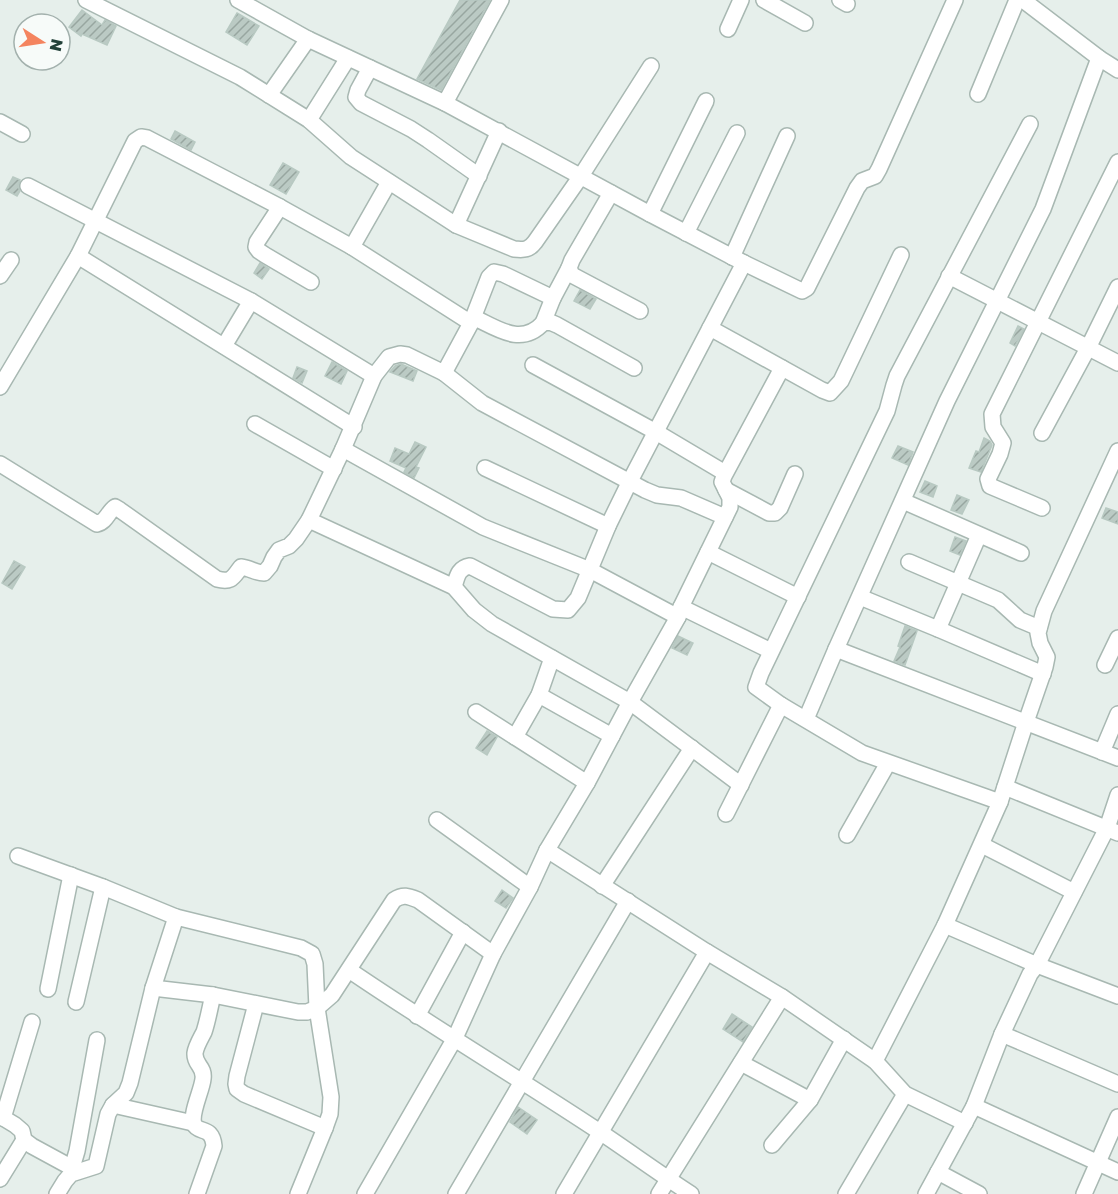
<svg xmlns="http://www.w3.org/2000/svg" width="1118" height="1194" font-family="'Golos Text',sans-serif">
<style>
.building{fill:url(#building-hatch);stroke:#b8c9c2;stroke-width:1.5}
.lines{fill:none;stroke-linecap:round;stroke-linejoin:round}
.minor-casing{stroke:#a8b8b2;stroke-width:18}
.minor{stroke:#fff;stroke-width:15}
</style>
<defs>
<pattern id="building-hatch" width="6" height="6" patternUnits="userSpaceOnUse" patternTransform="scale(1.5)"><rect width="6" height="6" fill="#bbcac4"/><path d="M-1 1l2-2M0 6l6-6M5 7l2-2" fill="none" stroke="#98a6a0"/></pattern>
</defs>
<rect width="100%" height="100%" fill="#e6efeb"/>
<g class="building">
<polygon points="460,0 490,0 441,90 417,79"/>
<polygon points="82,10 102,25 105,20 116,26 107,45 82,34 81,36 69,27"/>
<polygon points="237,13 259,26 247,45 226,32"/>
<polygon points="175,131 195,142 191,150 171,139"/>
<polygon points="283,163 299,172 286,194 270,185"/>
<polygon points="13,177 20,180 18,186 20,191 17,196 6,190"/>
<polygon points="260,263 269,269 262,279 254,273"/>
<polygon points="580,290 596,299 590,309 574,301"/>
<polygon points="1018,326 1024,329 1015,346 1010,343"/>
<polygon points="332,362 347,371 341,384 325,376"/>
<polygon points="401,364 417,371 413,381 390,372 395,366"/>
<polygon points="297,367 307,371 302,383 293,378"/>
<polygon points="984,438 990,441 992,445 981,472 969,468 976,451 979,452"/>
<polygon points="415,442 426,447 416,467 419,468 414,478 404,472 406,468 390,461 395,448 409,454"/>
<polygon points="898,446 913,452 908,465 892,458"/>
<polygon points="925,481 937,486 933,497 920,492"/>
<polygon points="957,495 969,500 962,514 951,510"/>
<polygon points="1106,508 1118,512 1118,524 1102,518"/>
<polygon points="955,537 966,541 960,555 950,551"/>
<polygon points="14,561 25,567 12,589 2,583"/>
<polygon points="905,626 917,631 905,665 894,661 900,647 898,646"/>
<polygon points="678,636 693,643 687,655 672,648"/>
<polygon points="487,731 497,737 487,755 476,748"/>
<polygon points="502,890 513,898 506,908 495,901"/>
<polygon points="732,1014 752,1027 743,1042 723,1029"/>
<polygon points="518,1107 537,1120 527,1134 510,1122"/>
</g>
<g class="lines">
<g class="minor-casing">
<g id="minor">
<path d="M 86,0 L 240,77 L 309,120 L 351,157 L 456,225 L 514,249 C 524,250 529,250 535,242 L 581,176 L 651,66"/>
<polyline points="238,0 308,39 445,103 650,214 744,263 802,291 807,288 857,188 862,181 875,176 879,169 955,0"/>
<polyline points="764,0 805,23"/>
<polyline points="840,0 847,4"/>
<polyline points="1023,0 1099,58 1118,70"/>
<polyline points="728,29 741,0"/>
<polyline points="370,68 358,90 356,97 361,103 411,129 428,140 479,176"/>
<polyline points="978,94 1017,0"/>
<polyline points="269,95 308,39"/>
<polyline points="445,103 501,0"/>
<polyline points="309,120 348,58"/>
<polyline points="0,122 22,134"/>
<polyline points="28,186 251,301 374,376"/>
<polyline points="611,193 572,260 569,268 572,275 640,311"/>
<polyline points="280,207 257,242 256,247 259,251 265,255 311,282"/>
<polyline points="650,214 706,101"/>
<polyline points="456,225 499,131"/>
<polyline points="686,233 737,133"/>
<polyline points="352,247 389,182"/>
<polyline points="78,256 354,427"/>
<polyline points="732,257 787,136"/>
<polyline points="0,276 11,260"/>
<polyline points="949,276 1118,363"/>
<path d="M 473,317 C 497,328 521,347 543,323 L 550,322 L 557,325 L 634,368"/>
<polyline points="543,323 553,298 569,268"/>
<polyline points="710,328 822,390 830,393 841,381 901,255"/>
<polyline points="224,346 251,301"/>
<polyline points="533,365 656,432 725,473"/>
<polyline points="444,373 482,403 645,490 657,495 681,498 725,517"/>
<polyline points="0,387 78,256 135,141 141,137 147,138 280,207 352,247 471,323"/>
<polyline points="255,424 334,469"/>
<polyline points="1042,433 1088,348 1118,287"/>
<polyline points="343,449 483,527 590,570 678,617"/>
<path d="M 0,464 L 97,524 C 106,522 108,512 115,507 L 120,510 L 217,579 C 232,583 233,577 241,567 C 250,568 256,573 264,573 L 270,566 L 274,557 L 279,550 L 289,546 L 296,539 L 309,520 L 343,449 L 374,376 L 389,357 L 400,354 L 407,355 L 444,373 L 471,323 L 489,277 L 494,272 L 503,274 L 553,298"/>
<polyline points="485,468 608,526"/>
<polyline points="726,490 769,513 775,513 780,508 795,474"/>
<polyline points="903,501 1021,553"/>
<polyline points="1042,508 990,486 988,479 1000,454 1003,443 993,427 992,414 1118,162"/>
<polyline points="309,520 454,587 474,610 492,624 630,702 741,785"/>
<polyline points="708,552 798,597"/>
<polyline points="909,562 998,600 1020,620 1039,628"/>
<path d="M 454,587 C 457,577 458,568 470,566 L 553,609 L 568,610 L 578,598 L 608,526 L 630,481 L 744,263"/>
<polyline points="860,597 938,629 1043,674"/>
<polyline points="681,607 771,651"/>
<polyline points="938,629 979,535"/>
<polyline points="836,649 1118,758"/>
<polyline points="1105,665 1118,638"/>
<polyline points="539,695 612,736"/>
<polyline points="476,712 587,783"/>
<polyline points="806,719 836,649 947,401 1043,209 1099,58"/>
<polyline points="515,737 539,695 552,658"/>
<polyline points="1102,752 1118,714"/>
<polyline points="1005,787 1118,833"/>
<polyline points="1000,802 862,753 781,705 756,687 761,673 887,411 894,385 897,376 1030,124"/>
<polyline points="726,814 781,705"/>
<polyline points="437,820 530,887"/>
<polyline points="847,835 888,763"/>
<polyline points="982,845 1074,892"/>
<polyline points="547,850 707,952 782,997 875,1061 905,1094 965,1123"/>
<polyline points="18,856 103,887 176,917 301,948 312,954 315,964 317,1008 331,1097 330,1114 325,1128 298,1194"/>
<polyline points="602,886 692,748"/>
<polyline points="945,925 1037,965 1118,996"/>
<path d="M 349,970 C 431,1026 517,1077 600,1132 C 630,1152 660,1174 691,1194"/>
<path d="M 153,988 L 213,995 L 298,1012 L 307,1012 L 317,1008 L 332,995 L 394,900 C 403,894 408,896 418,900 L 493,954"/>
<polyline points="48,989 71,875"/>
<polyline points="76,1002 103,887"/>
<polyline points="256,1004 237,1076 236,1084 237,1089 244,1094 325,1128"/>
<polyline points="417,1016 463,932"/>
<polyline points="1002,1034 1118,1084"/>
<polyline points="875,1061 945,925 1000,802 1026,722 1045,667 1047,657 1040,643 1038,633 1044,611 1118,451"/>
<polyline points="741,1063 810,1100"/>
<polyline points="113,1105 193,1123"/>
<polyline points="974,1106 1118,1172"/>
<polyline points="0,1116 15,1125 22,1131 24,1140 32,1146 78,1171"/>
<polyline points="3,1118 32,1022"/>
<polyline points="772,1145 810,1100 844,1039"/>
<polyline points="72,1168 77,1151 97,1040"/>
<polyline points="938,1172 979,1194"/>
<polyline points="0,1179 24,1140"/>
<polyline points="57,1194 65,1181 71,1174 96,1166 108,1114 113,1105 126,1093 130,1083 153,988 176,917"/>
<path d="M 197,1194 L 214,1146 C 212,1125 198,1134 194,1124 C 190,1114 202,1090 203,1079 C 205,1066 194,1065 195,1053 C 196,1046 201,1038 204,1032 C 208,1020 210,1007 213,995"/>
<polyline points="365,1194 455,1038 493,954 530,887 547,850 587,783 630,702 678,617 681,607 730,507 730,498 722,482 724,476 782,368"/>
<polyline points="456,1194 628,901"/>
<polyline points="564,1194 707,952"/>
<polyline points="659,1194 782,997"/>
<polyline points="846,1194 905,1094"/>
<polyline points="926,1194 974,1106 1002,1034 1030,974 1037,965 1107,828 1118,795"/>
<polyline points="1084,1194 1118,1117"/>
</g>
</g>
<use href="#minor" class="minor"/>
</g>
<g transform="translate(42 42) rotate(102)"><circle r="28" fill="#f7fbf9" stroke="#a3b1ad" stroke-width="1.5"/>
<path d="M0-4.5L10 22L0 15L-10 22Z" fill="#f4845f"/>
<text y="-9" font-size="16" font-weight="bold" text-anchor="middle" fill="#24423a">N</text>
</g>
</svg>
